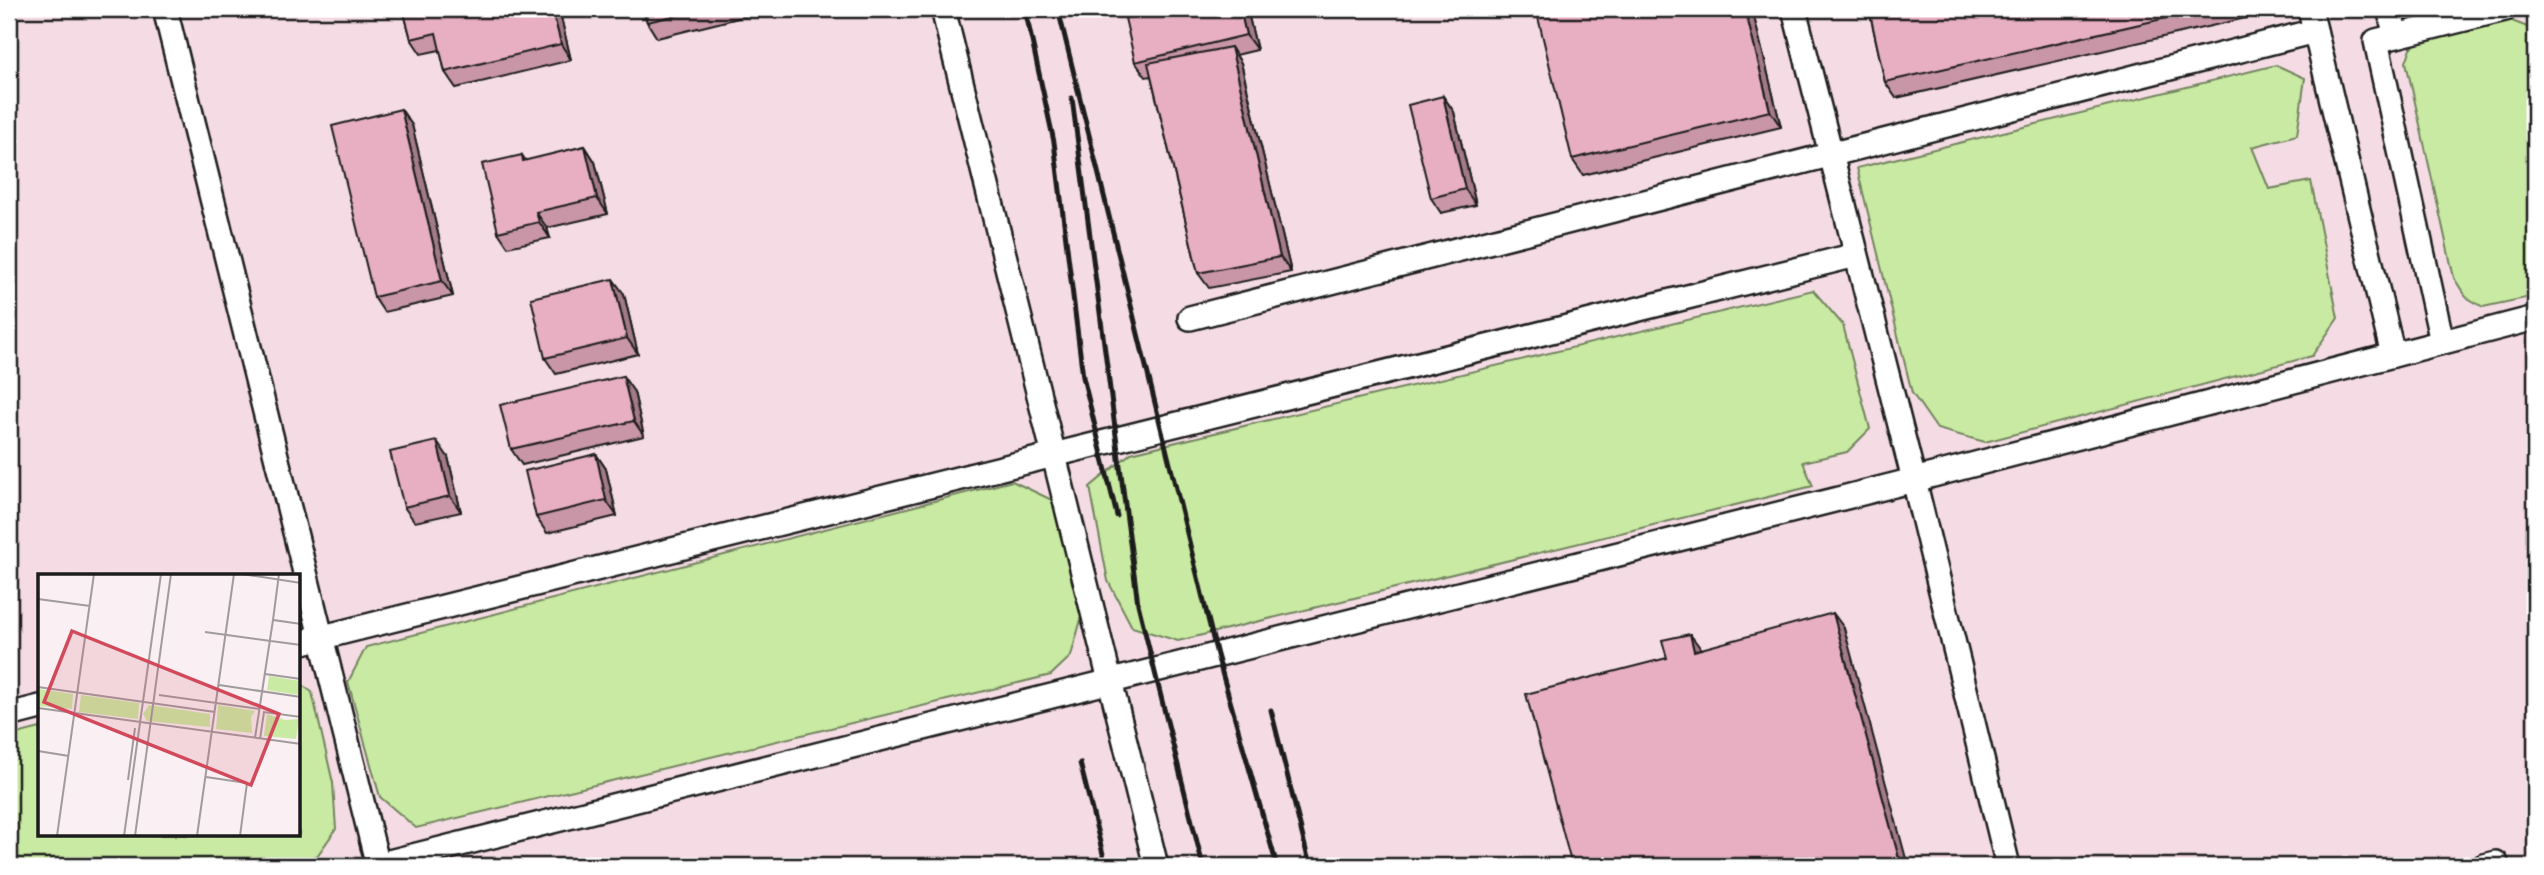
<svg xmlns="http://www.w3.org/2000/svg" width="2544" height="875" font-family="'Architects Daughter',sans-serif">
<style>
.built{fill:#f5dce4;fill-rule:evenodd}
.green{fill:#c9eaa2;stroke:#72835f;stroke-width:2}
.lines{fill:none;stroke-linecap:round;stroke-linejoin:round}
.lane-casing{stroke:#1c1c1c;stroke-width:28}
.lane{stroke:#fff;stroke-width:23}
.rail{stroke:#1c1c1c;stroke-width:5}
.wall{fill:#c896a7;stroke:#1c1c1c;stroke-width:2}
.shaded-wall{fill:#a27a88;stroke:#1c1c1c;stroke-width:2}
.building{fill:#e8afc2;stroke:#1c1c1c;stroke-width:2}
.inset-road{fill:none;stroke:#a19b9d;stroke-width:2}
.view{fill:#d1495b;fill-opacity:0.15;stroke:#d1495b;stroke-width:3.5}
.inset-edge{fill:none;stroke:#1c1c1c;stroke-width:3.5}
</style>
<rect width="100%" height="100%" fill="#faeff3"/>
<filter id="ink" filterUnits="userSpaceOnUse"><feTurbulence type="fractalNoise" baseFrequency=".0143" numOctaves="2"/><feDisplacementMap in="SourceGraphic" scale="14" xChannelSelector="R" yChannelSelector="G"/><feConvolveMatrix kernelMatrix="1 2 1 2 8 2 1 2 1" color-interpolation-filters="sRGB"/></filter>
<g filter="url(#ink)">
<path class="built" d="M 9,9 L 2535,9 L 2535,866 L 9,866 ZM 40,576 L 299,576 L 299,835 L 40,835 Z"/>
<g class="green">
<polygon points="2507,19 2535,30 2535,296 2483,307 2466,297 2454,278 2406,62 2411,48 2419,41"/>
<polygon points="2276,65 2305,78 2297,135 2252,147 2269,189 2311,181 2338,318 2312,356 1985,442 1937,429 1912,393 1857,168"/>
<polygon points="1813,290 1843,325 1870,429 1847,452 1803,462 1813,486 1178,641 1132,627 1108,581 1090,487 1131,453"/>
<polygon points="1012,481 1054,501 1083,612 1071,656 1051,675 416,828 380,797 348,682 366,647"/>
<polygon points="299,683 312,692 333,783 336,829 317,856 276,866 9,866 9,736 40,728 40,835 299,835"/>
</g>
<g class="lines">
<g class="lane-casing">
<g id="lane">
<polyline points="165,9 378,866"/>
<polyline points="943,9 1156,866"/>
<polyline points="1794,9 1914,480 2008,866"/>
<polyline points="2310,9 2393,355"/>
<polyline points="2389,9 2396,36"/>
<polyline points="1190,318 2315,31"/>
<polyline points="2442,342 2376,41 2505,9"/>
<polyline points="299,643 1856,255"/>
<polyline points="9,715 40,707"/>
<polyline points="373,866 1914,480 2535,318"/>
<polyline points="2484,866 2496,863 2497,866"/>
</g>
</g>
<use href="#lane" class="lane"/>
<g class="rail">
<polyline points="1025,9 1054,142 1083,377 1117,516"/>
<polyline points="1058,9 1217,655 1277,866"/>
<polyline points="1072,98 1138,604 1203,866"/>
<polyline points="1271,710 1310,866"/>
<polyline points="1080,763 1106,866"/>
<polyline points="1189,864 1189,866"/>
</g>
</g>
<g class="wall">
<polygon points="403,9 559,9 571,60 456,88 445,72 440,50 421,54 411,39"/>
<polygon points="643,9 771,9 771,10 657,38 647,22"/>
<polygon points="1247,9 1257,50 1236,55 1241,63 1291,272 1209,288 1198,273 1151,76 1146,77 1135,62"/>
<polygon points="1752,9 1781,127 1583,175 1572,159"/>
<polygon points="1869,9 2267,9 2268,13 1896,98 1885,82"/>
<polygon points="1443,96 1454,112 1476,205 1441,213 1431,198"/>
<polygon points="412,125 453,296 384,312 374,297"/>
<polygon points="585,146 595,162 608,214 547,228 550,238 508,247 498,232 522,155 526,161"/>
<polygon points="624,294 638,354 556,374 545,358"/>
<polygon points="634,392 644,436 522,465 511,449"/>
<polygon points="596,454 606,469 617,516 547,533 536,517"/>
<polygon points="448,457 461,512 415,522 404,507"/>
</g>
<g class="shaded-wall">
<polygon points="552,9 559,9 571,60 561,44"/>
<polygon points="1240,9 1247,9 1257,50 1246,35"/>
<polygon points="1745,9 1752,9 1781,127 1770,111"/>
<polygon points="1231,47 1241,63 1291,272 1280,257"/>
<polygon points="1443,96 1454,112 1476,205 1465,189"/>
<polygon points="401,109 412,125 453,296 442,281"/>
<polygon points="585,146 595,162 608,214 597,198"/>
<polygon points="536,212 547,228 550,238 539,222"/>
<polygon points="613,279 624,294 638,354 627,338"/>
<polygon points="623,376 634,392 644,436 634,421"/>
<polygon points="437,441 448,457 461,512 450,496"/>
<polygon points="596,454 606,469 617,516 606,500"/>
<polygon points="1833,613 1844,628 1908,866 1901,866"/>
<polygon points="1690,634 1701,649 1694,651"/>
</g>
<g class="building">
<polygon points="403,9 552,9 561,44 445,72 436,33 411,39"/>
<polygon points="643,9 703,9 647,22"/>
<polygon points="1163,9 1240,9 1246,35 1135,62 1125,18"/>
<polygon points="1536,9 1745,9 1770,111 1572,159"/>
<polygon points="1869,9 2206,9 1885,82"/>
<polygon points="1231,47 1280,257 1198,273 1148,63"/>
<polygon points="1443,96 1465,189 1431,198 1408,105"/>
<polygon points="401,109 442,281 374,297 332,126"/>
<polygon points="585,146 597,198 536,212 539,222 498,232 482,164 522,155 523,161"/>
<polygon points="613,279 627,338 545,358 531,298"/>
<polygon points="623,376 634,421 511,449 500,405"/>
<polygon points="437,441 450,496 404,507 390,452"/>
<polygon points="596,454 606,500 536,517 525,471"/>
<polygon points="1833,613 1901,866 1572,866 1526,694 1667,658 1662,640 1690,634 1694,651"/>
</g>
</g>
<g transform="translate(38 574)">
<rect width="262" height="262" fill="#faeff3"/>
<path d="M 231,102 L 262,107 L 262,121 L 229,116 ZM 0,115 L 35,120 L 34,135 L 0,132 ZM 43,121 L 101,129 L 100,145 L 41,138 ZM 111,131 L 172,140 L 172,153 L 109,147 L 105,140 ZM 180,131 L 217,137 L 213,143 L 214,159 L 178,155 ZM 229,140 L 247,146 L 261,145 L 258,165 L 226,162 Z" fill="#c9eaa2"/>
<path class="inset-road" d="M 204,0 L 263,9M 0,25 L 52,32M 235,46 L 241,0M 167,58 L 263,71M 227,100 L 263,105M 181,111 L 263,123M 0,113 L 177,138M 121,121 L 222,135M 0,134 L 263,170M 217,164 L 235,46 L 263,50M 222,165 L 226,138 L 263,143M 0,177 L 31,182M 168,203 L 209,209 L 202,262M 90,206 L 97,154M 19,262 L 56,0M 86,262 L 123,0M 97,262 L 133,0M 159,262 L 196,0"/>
<path class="view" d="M 34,57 L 241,140 L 213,211 L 6,128 Z"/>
<rect width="262" height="262" class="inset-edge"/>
</g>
<rect width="2544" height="875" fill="none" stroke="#fff" stroke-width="35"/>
<rect x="18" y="18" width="2509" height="840" fill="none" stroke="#1c1c1c" stroke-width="2.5" filter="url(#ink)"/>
</svg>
